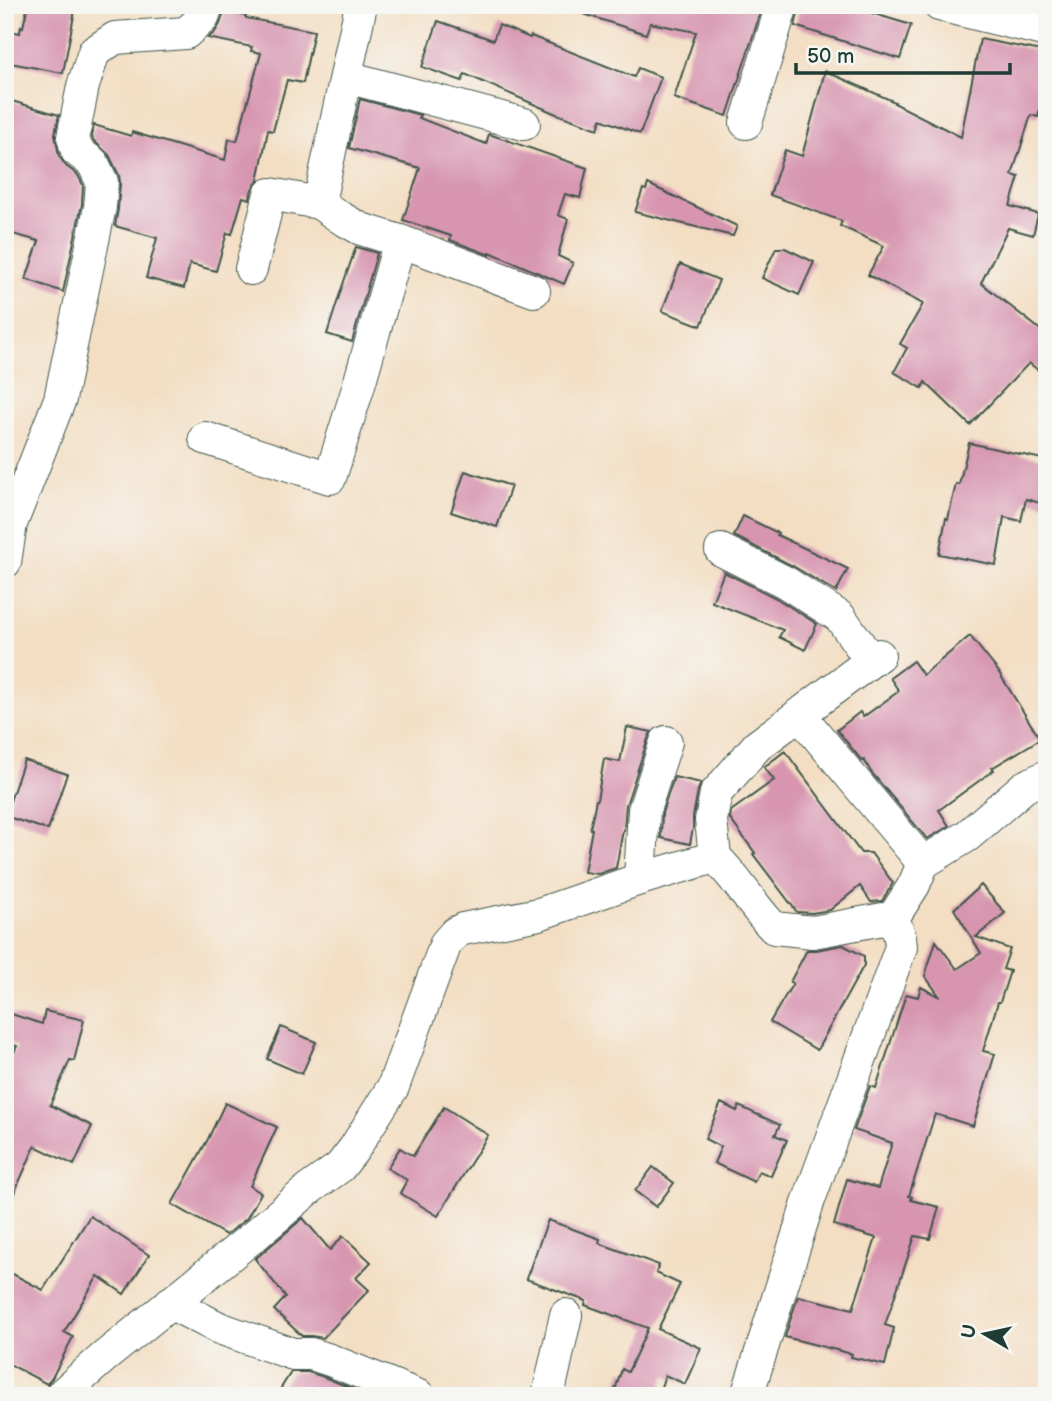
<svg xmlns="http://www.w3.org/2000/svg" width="1052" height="1401" font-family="'Balsamiq Sans',sans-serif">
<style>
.building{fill:#d795b0}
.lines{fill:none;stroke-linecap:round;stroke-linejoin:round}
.street-casing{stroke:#3f5549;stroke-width:34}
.street{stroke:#fff;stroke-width:32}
</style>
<rect width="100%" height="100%" fill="#f6f6f2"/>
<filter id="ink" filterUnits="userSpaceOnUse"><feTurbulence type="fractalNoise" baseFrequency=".0143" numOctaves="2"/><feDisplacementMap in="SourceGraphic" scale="14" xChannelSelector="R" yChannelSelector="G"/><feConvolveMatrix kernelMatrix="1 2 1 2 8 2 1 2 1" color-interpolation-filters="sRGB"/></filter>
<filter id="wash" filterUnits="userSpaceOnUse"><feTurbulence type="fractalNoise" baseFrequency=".00686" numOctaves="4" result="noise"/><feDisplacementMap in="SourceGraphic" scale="28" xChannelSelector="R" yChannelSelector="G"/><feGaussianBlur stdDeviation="1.57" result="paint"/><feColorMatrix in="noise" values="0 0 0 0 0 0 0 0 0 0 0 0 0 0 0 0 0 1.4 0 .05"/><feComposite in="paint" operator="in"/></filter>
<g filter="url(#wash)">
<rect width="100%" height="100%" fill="#f3dec3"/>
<g id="blocks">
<g class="building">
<polygon points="28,5 76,5 63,73 5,62 5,30 20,33 21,26 23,27"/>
<polygon points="572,5 763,5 727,116 674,98 696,32 650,23 646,34 571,10"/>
<polygon points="800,5 845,5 911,25 900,59 795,26"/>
<polygon points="224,12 246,16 246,18 314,31 303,83 287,80 273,131 268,130 258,181 252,189 250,199 243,197 232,234 227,233 216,271 190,264 184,288 146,278 157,238 115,226 118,209 120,183 119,175 109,155 93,140 92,136 94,125 131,136 132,132 225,160 229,139 237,141 261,53 251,51 252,47 208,38 215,32 220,24"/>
<polygon points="438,21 493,40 499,25 530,38 531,36 634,77 638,68 661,77 640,134 601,119 598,129 554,113 465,74 462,81 422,67"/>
<polygon points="980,39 1047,52 1047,74 1038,117 1031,115 1012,175 1019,177 1010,206 1038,214 1033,235 1008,228 981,283 1047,335 1047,377 1029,363 970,425 925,382 922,388 894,372 907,348 900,344 923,304 868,275 884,246 840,226 842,221 770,195 785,150 802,156 825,71 895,102 894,103 961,137"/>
<polygon points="5,99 59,115 55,134 59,156 66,166 78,175 83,185 82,204 63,292 26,279 39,241 5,232"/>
<polygon points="360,99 420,115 419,118 486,144 489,134 587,168 580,198 565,194 558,215 568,219 558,256 573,263 564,284 490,252 490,255 450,240 451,236 403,220 420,168 349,148"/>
<polygon points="648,184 737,226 733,236 635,212 643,189 646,190"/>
<polygon points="356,247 377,253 352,342 327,334 341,290"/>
<polygon points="776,248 785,248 814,262 799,295 762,278"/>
<polygon points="680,264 719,280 701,326 662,311"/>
<polygon points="969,443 1047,460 1047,505 1026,499 1021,521 1004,517 996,565 939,554 946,518 948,519 956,484 959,485"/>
<polygon points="465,471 511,486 497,527 451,512"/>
<polygon points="743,516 778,533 777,535 848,569 836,592 793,566 734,536"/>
<polygon points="724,572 776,598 817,624 805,650 779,637 783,630 712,602"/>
<polygon points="970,636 998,671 1040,739 992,768 994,770 939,810 949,826 927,839 871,772 864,760 862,761 837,730 860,712 863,717 899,691 890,678 913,661 923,675"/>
<polygon points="627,727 652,732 649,736 626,805 624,830 623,830 616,868 598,874 584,872 592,829 590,829 596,800 597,800 604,759 620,762"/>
<polygon points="785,751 861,853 871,853 893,883 882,901 871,902 860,886 830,910 812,913 797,912 753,854 755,853 730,819 731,811 774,780 764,767"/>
<polygon points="24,760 67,774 48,830 5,816"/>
<polygon points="674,777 701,783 698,790 693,817 693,828 690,844 661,838 662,813"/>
<polygon points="981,885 1005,913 976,937 1010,949 1003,969 1010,971 1000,1002 998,1002 983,1051 995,1054 973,1126 935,1114 909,1196 912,1197 911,1200 939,1207 930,1239 915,1236 885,1325 894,1328 885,1365 851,1357 852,1354 785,1337 798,1296 853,1309 876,1238 834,1225 847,1179 878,1188 892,1143 854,1130 870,1086 876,1088 906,994 918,997 921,987 940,997 925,976 936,941 957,969 981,953 954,909"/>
<polygon points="843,945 864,956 864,965 817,1050 770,1022 793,983 790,982 807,950 816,950"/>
<polygon points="45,1011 84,1020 74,1061 70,1060 50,1105 92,1126 74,1165 35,1146 5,1214 5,1071 17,1046 5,1042 5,1012 42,1024"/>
<polygon points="281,1027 316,1042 302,1074 267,1059"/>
<polygon points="225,1103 277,1127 250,1186 261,1193 247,1218 226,1235 172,1204 208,1139"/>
<polygon points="721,1103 737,1111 739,1106 780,1125 775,1135 787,1140 771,1176 759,1171 754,1182 714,1163 721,1147 705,1139"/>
<polygon points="444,1107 488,1135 438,1216 400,1193 407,1180 387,1168 400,1148 413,1156"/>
<polygon points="653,1167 674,1183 656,1207 635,1191"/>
<polygon points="90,1216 149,1255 124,1294 98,1276 64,1332 73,1337 52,1378 47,1384 5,1362 5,1270 43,1290"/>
<polygon points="303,1218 330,1250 343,1236 371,1262 356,1278 369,1290 323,1338 311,1336 302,1336 274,1310 286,1297 255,1259"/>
<polygon points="548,1220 600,1239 599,1243 659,1265 656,1273 680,1284 658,1329 701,1348 685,1384 665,1375 658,1396 613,1396 622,1369 628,1372 648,1328 585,1305 586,1301 526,1279"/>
<polygon points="291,1372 308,1372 324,1377 358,1391 365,1396 276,1396"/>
</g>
</g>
</g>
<g filter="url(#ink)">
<use href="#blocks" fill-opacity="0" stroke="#3f5549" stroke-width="2"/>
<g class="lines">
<g class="street-casing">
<g id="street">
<polyline points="939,5 1047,31"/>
<polyline points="347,77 524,124"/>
<polyline points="746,123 782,5"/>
<polyline points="319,203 341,218 361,229 400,241 534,291"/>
<polyline points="251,269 270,194 319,203 361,5"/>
<polyline points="205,438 330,478 358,388 400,241"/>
<polyline points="721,550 785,582 840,617 871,661"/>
<polyline points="5,562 11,524 60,399 100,207 102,182 93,163 77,151 73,137 83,86 94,52 115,38 186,33 203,18 207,5"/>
<polyline points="799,714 923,863"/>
<polyline points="715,857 711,820 716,793 757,746 879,655"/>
<polyline points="640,879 644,810 666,742"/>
<polyline points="891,921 914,885 923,863 967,836 1024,787 1047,776"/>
<polyline points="170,1303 219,1328 293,1354 311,1354 330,1360 419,1396"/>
<path d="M 60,1396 L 103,1358 L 254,1236 L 309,1189 L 340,1167 L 354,1149 L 393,1087 L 446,943 L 455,933 L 463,929 L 539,914 L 640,879 L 715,857 C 737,878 752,906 774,928 L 813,932 L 883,919 C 898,923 900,933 901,947 L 809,1200 L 747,1396"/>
<polyline points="548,1396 566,1315"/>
</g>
</g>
<use href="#street" class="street"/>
</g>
</g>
<rect width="1052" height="1401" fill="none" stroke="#f6f6f2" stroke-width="28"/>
<g transform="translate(985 1334) rotate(279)" stroke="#f6f6f2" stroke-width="5" paint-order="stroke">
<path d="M0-5L12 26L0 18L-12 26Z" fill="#1f3d34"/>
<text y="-10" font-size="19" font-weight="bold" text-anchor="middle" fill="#1f3d34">U</text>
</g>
<path d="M796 63v10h214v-10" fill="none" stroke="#1f3d34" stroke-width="3.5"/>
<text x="807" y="63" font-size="21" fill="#1f3d34" stroke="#f6f6f2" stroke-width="5" paint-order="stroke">50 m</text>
</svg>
